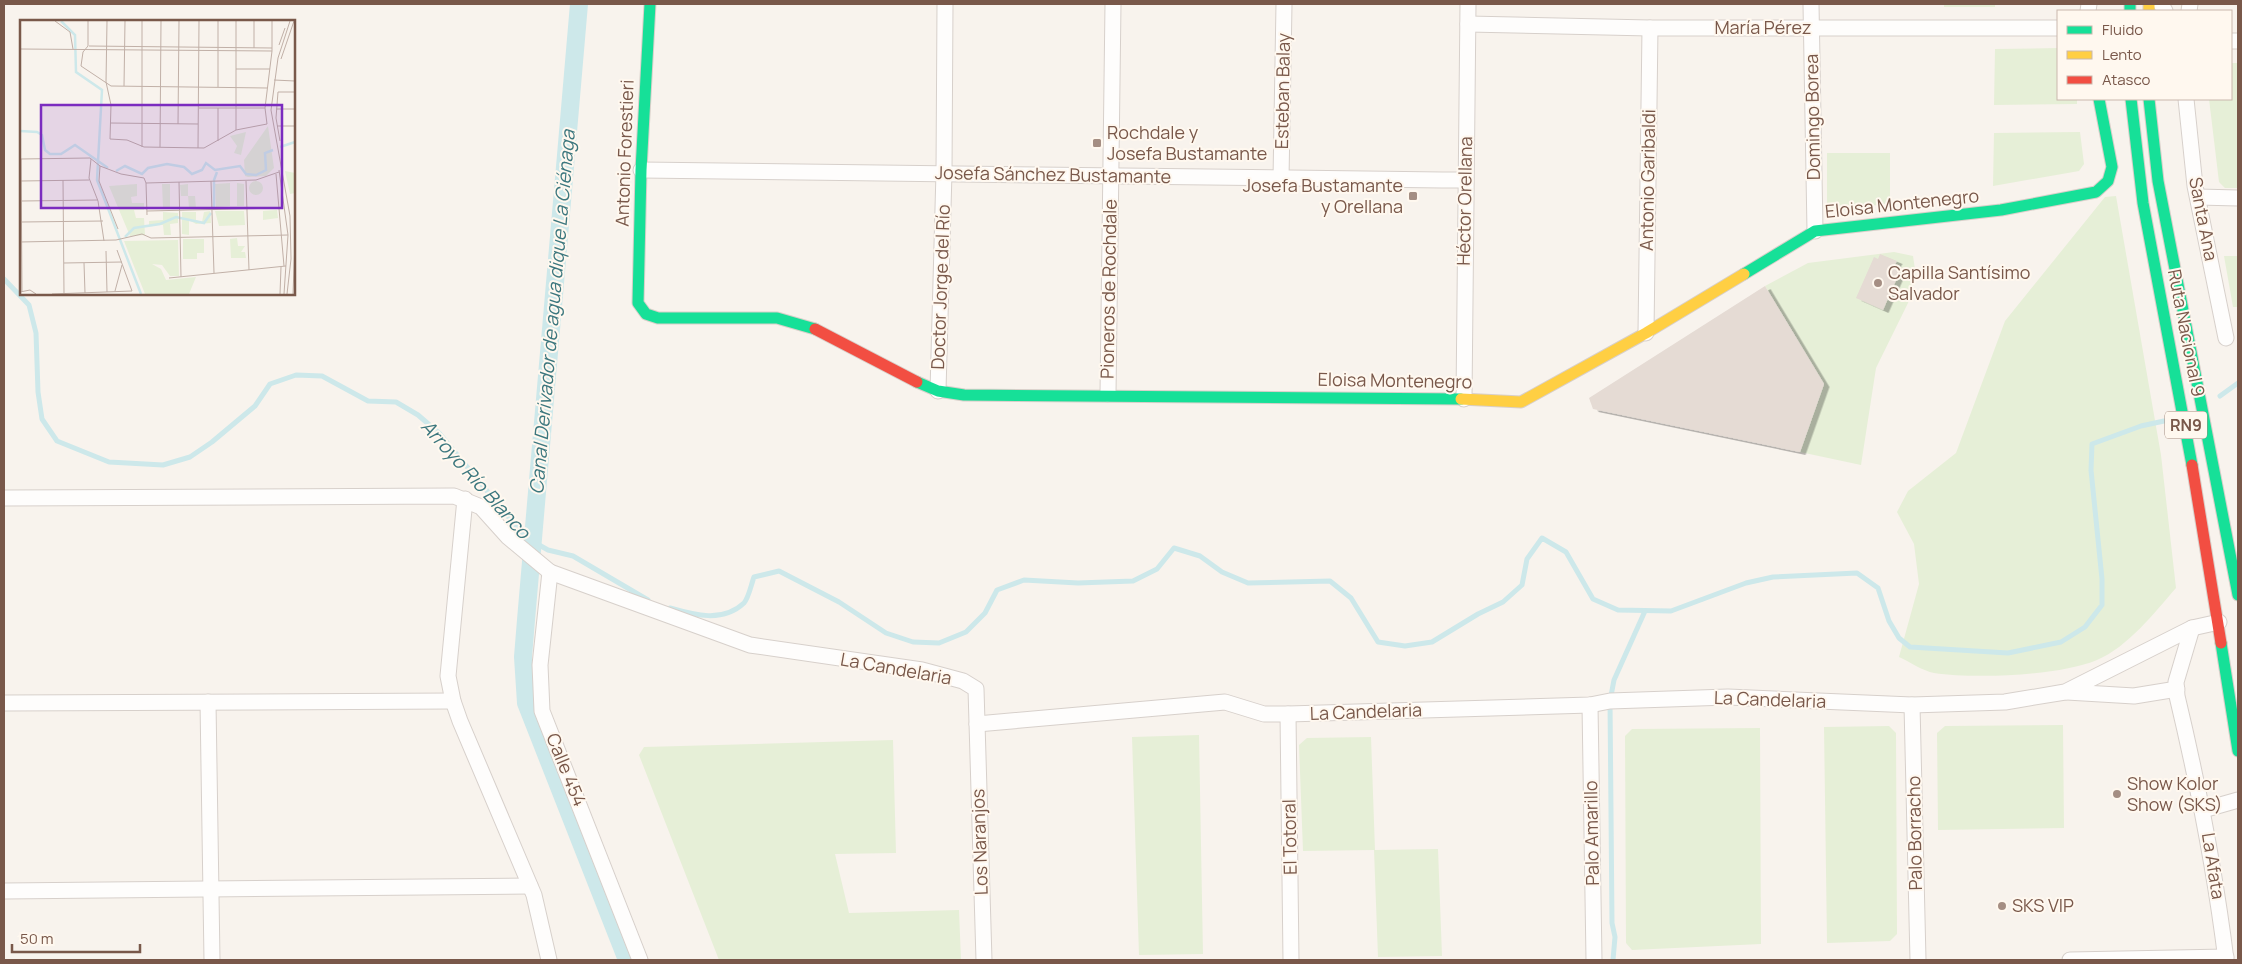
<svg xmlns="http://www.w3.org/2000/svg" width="2242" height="964" font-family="Manrope,sans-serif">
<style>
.green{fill:#e6efd7}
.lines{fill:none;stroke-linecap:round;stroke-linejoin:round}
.stream{stroke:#cde8ea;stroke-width:5}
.canal{stroke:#cde8ea;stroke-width:18}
.building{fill:#e5dbd4;filter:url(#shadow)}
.street-casing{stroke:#d7d0cb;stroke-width:17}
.fast-casing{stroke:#d8cfc9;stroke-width:13}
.slow-casing{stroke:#d8cfc9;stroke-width:13}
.jam-casing{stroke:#d8cfc9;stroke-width:13}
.street{stroke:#fefdfc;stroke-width:15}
.fast{stroke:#16e098;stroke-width:11}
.slow{stroke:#ffcf43;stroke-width:11}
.jam{stroke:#f24e42;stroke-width:11}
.poi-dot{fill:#a58e83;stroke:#fff8ef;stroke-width:2}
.labels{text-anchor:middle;stroke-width:4;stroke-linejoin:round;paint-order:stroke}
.shield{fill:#fff8ef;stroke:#a1887c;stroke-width:1}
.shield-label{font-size:16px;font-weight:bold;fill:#79584a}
.street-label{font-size:18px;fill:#79584a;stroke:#fff8ef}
.poi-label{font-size:18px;fill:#79584a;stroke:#fff8ef;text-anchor:start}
.water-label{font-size:19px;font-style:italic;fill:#3c777e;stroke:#fff8ef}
.inset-river{fill:none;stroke:#cde8ea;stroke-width:2.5}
.inset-road{fill:none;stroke:#c1b0a7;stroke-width:1}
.view{fill:#7b2cbf;fill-opacity:0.15;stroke:#7b2cbf;stroke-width:2.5}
.inset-edge{fill:none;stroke:#79584a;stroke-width:2.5}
</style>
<defs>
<filter id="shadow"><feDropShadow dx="5.5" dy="3" stdDeviation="0" flood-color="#0004"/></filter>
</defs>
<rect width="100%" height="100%" fill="#f8f3ed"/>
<g class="green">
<rect x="1944" y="4" width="51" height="3"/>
<polygon points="2058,48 2058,99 2077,99 2077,104 1994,105 1995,49"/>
<polygon points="2231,63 2238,63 2238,188 2225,188 2219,182 2209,99 2231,99"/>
<polygon points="2080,132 2084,164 2079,171 1993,186 1994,133"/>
<polygon points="1827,153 1890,153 1890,203 1833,212 1827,207"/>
<path d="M 2116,196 L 2161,455 L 2176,588 C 2155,612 2128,647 2097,660 C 2059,676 1975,679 1934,673 C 1923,671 1910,662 1899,657 L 1919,584 L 1914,544 L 1897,512 L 1908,491 L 1956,453 L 2005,321 L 2105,197 Z"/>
<polygon points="1894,252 1913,256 1916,276 1908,303 1876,368 1861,465 1800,452 1824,384 1765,286 1808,263"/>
<polygon points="2224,256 2238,256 2238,307 2233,307"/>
<polygon points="2063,725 2064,828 1938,830 1937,733 1945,726"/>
<polygon points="1889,726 1896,733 1897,934 1890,941 1827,943 1824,727"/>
<polygon points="1760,728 1761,944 1632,950 1626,943 1625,736 1632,729"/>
<polygon points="1199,735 1203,954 1139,955 1132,737"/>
<polygon points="1371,737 1375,850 1438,849 1442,956 1378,957 1374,850 1303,851 1299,745 1307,738"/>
<polygon points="893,740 896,853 835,854 849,913 959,910 961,960 719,960 639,755 644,747"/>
</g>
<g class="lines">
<g class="stream">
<polyline points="4,279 29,305 36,333 38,392 42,419 57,441 109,462 163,465 190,457 212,442 255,406 270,384 296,375 322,376 368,401 396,402 418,415 440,434 525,537 548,550 573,556 648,600"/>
<polyline points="2220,396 2238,383"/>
<path d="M 670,608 C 694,615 723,623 744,603 C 749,597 751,585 754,577 L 779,571 L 839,602 L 886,633 L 913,642 L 939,643 L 966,632 L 985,613 L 997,590 L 1024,580 L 1078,583 L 1133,581 L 1157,569 L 1174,548 L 1200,556 L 1222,572 L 1248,583 L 1330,581 L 1351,598 L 1378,642 L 1405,646 L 1432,642 L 1478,614 L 1503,602 L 1522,585 L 1527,559 L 1542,538 L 1566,552 L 1593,599 L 1618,610 L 1671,611 L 1746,583 L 1773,577 L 1857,573 L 1878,588 L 1889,621 L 1899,638 L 1910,647 L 2008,653 L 2061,642 L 2085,627 L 2102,605 L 2102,579 L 2091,470 L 2092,444 L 2141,426 L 2164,421"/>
<polyline points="1613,960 1615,937 1612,923 1610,701 1614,680 1645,611"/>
</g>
<polyline class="canal" points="579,4 526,620 523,657 526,703 627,960"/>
</g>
<g class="building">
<polygon points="1880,254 1897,261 1894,266 1901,269 1883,310 1856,298 1874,257 1878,259"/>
<polygon points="1765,286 1824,384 1800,452 1593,409 1589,398"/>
</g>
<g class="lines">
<g class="street-casing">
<g id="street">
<polyline points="1811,4 1815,231"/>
<polyline points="2161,4 2165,11"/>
<polyline points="2088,11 2089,4"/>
<polyline points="2189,11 2190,4"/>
<polyline points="1468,24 1650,28 2058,28"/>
<polyline points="2231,41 2238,41"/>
<polyline points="2186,99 2195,186 2226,338"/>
<path d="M 641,170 C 915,172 1190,179 1465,180"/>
<polyline points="1281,179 1284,4"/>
<polyline points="2198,197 2238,198"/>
<polyline points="1646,333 1650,28"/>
<polyline points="938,391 944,172 945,4"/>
<polyline points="1108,394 1113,4"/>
<polyline points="1464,399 1468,4"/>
<polyline points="4,498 454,496 481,507 508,537 550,572 750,645 922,670 963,681 976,689 984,960"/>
<polyline points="465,499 448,676 453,701 460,721 534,895 549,960"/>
<polyline points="550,572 540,665 542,711 640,960"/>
<path d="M 2192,628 L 2176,682 L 2177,696 C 2198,784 2215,871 2226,960"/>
<polyline points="2067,692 2134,696 2177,689"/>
<polyline points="208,702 212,960"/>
<polyline points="4,703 453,701"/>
<polyline points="1590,705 1594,960"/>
<polyline points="1912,705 1918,960"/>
<polyline points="1288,714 1291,960"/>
<polyline points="977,724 1225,702 1264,714 1288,714 1590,705 1610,701 1728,697 1912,705 2005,702 2065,692 2192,628 2219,622"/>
<polyline points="2203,810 2238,800"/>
<polyline points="4,891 530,886"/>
<polyline points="2070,960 2226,957"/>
</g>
</g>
<g class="fast-casing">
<g id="fast">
<polyline points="650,4 641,170 638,303 646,314 658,318 777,318 815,329"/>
<polyline points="2130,4 2130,11"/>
<polyline points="2131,99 2143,203 2192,465"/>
<polyline points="2149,99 2158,181 2238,595"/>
<polyline points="1744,274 1815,231 2001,210 2096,192 2108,181 2112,167 2099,99"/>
<polyline points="917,382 938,391 964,395 1461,399"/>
<polyline points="2221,643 2238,751"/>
</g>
</g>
<g class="slow-casing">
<g id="slow">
<polyline points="2149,4 2149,11"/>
<polyline points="1461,399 1521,402 1646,333 1744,274"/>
</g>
</g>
<g class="jam-casing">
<g id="jam">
<polyline points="815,329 917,382"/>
<polyline points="2192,465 2221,643"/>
</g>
</g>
<use href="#street" class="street"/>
<use href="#fast" class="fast"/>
<use href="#slow" class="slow"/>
<use href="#jam" class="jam"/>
</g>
<g class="poi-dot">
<rect x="1092" y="138" width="10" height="10" rx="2.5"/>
<rect x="1408" y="191" width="10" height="10" rx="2.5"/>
<circle cx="1878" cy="283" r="5"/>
<circle cx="2117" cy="794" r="5"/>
<circle cx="2002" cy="906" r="5"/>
</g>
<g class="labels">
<rect class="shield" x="2165" y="411.5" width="42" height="27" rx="4"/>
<g class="shield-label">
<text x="2186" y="431">RN9</text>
</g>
<g class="street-label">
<text x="1763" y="34">María Pérez</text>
<text transform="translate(1283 91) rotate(-89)" y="6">Esteban Balay</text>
<text transform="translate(1813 117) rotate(-91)" y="6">Domingo Borea</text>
<text transform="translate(625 153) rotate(-88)" y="6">Antonio Forestieri</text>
<text transform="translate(1053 175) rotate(1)" y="6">Josefa Sánchez Bustamante</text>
<text transform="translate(1648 180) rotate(-89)" y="6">Antonio Garibaldi</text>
<text transform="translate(1465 201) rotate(-89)" y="6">Héctor Orellana</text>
<text transform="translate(1902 204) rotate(-6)" y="6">Eloisa Montenegro</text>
<text transform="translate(2203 219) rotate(79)" y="6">Santa Ana</text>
<text transform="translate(941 287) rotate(-88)" y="6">Doctor Jorge del Río</text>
<text transform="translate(1109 289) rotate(-89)" y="6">Pioneros de Rochdale</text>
<text transform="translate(2186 333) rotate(79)" y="6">Ruta Nacional 9</text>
<text transform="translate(1395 381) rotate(1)" y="6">Eloisa Montenegro</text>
<text transform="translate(896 669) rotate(10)" y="6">La Candelaria</text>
<text transform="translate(1770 700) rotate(2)" y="6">La Candelaria</text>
<text transform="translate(1366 712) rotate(-2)" y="6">La Candelaria</text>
<text transform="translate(566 770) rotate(68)" y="6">Calle 454</text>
<text transform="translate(1592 833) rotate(-91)" y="6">Palo Amarillo</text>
<text transform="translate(1915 833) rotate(-91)" y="6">Palo Borracho</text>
<text transform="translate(1290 837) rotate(-91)" y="6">El Totoral</text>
<text transform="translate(980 842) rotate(-92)" y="6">Los Naranjos</text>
<text transform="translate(2213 866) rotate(81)" y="6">La Afata</text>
</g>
<g class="poi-label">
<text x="1107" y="139">Rochdale y<tspan x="1107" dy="21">Josefa Bustamante</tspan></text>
<text x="1403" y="192" text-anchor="end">Josefa Bustamante<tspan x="1403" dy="21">y Orellana</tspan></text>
<text x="1888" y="279">Capilla Santísimo<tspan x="1888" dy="21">Salvador</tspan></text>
<text x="2127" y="790">Show Kolor<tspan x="2127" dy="21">Show (SKS)</tspan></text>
<text x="2012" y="912">SKS VIP</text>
</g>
<g class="water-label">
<text transform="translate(552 312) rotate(-85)" y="7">Canal Derivador de agua dique La Ciénaga</text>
<text transform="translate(476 479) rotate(48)" y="7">Arroyo Río Blanco</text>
</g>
</g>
<g transform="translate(20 20)">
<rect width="275" height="275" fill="#f8f3ed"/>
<path d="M 248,106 L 254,148 L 246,156 L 228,157 L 225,156 L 224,140 ZM 226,112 L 221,135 L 214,133 L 217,126 L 210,116 ZM 265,151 L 275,153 L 275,173 L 270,174 ZM229 168a7 7 0 1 1 14 0a7 7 0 1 1-14 0ZM 210,163 L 210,186 L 196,187 L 195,164 ZM 217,163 L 224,164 L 224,186 L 217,186 ZM 117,164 L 117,176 L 111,177 L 112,183 L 124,183 L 124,190 L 114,190 L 116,198 L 124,198 L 125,215 L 110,216 L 89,166 ZM 142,164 L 150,164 L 150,187 L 143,188 ZM 168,164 L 168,176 L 175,176 L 176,188 L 169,188 L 168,176 L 161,176 L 160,165 ZM 257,190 L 258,198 L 243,200 L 243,191 ZM 190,191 L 191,203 L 176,204 L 169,200 L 169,215 L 162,214 L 162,192 L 176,192 L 176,200 L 182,202 L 184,192 ZM 195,191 L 224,191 L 225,205 L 199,206 ZM 143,192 L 158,193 L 158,203 L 150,204 L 151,215 L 144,215 L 143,205 L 129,205 L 129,201 L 143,200 ZM 217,218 L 218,226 L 225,226 L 221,232 L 225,232 L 226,238 L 211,238 L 210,219 ZM 184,219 L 184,233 L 177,233 L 177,239 L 163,239 L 163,219 ZM 158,220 L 159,256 L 150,256 L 142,245 L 132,244 L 141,249 L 146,260 L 176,257 L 169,274 L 125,274 L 104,221 Z" fill="#e6efd7"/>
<path class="inset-river" d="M 41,1 L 55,15 L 56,52 L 82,70 L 77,160 L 121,274M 0,111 L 17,112 L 22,115 L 25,130 L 30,134 L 41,134 L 55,125 L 88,148M 260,127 L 275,122M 96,151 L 105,146 L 122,154 L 128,148 L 147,144 L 164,147 L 172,154 L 182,150 L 186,143 L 195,150 L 220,146 L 226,154 L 236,155 L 246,150 L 245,133 L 253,130M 194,188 L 194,160 L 197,152M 105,217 L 114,208 L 140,204 L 156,197 L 184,203 L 191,193"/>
<path class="inset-road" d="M 35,1 L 50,12 L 53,29M 68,1 L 68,26 L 63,32 L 61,46 L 91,66 L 247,68M 87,1 L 86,62 L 91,85 L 90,119 L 107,120 L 124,127 L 184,128 L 216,110 L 247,104 L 245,88 L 252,31 L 252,1M 259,25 L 265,8M 69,26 L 252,28M 234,28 L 234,1M 0,29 L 252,31M 261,39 L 274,1M 216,49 L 250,49M 254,60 L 275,61M 104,66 L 105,1M 198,67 L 198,1M 91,85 L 122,85M 179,88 L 245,88M 256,89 L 275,89M 90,103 L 178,104M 158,104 L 159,1M 257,106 L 275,106M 216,110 L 216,1M 198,121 L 198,88M 260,121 L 256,98 L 258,72 L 275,72M 122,127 L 122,1M 140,127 L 141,1M 178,128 L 179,1M 0,139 L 70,138 L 80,146 L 101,154 L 124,158 L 126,163M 1,139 L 2,271M 71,139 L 69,158 L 78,181 L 84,221M 80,146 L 79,161 L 98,209M 259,150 L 268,215 L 264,274M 256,154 L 264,246M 43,160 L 44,274M 1,161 L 69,160M 191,161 L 194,253M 226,161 L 229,250M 159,162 L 161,257M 126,163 L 236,160 L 259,152M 126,163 L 127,195M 2,181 L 78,180M 127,191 L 260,188M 2,202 L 83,201M 0,222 L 96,220 L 122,214 L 131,218 L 268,215M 86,231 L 87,272M 44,243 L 102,242M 64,243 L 65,273M 149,258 L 266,246M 95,271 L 102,245M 0,272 L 10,270 L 16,274M 32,274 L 112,271 L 97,230M 260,274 L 261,247M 267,274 L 271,239 L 270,196 L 251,90 L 258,38 L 270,1M 273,274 L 275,222"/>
<path class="view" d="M 21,85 L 262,85 L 262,188 L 21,188 Z"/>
<rect width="275" height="275" class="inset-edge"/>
</g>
<rect width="2242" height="964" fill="none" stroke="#79584a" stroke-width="10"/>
<rect x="2057" y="10" width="175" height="90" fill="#fff8ef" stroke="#c9b8ad"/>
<rect x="2067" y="26" width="25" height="8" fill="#16e098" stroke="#c9b8ad"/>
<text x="2102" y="35" font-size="15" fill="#79584a">Fluido</text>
<rect x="2067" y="51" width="25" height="8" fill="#ffcf43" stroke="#c9b8ad"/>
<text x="2102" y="60" font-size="15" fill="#79584a">Lento</text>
<rect x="2067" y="76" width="25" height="8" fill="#f24e42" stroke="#c9b8ad"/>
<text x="2102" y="85" font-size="15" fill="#79584a">Atasco</text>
<path d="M12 944v8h128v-8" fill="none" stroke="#79584a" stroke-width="2.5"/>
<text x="20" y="944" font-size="15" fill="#79584a" stroke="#fff8ef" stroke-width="4" paint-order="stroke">50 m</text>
</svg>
